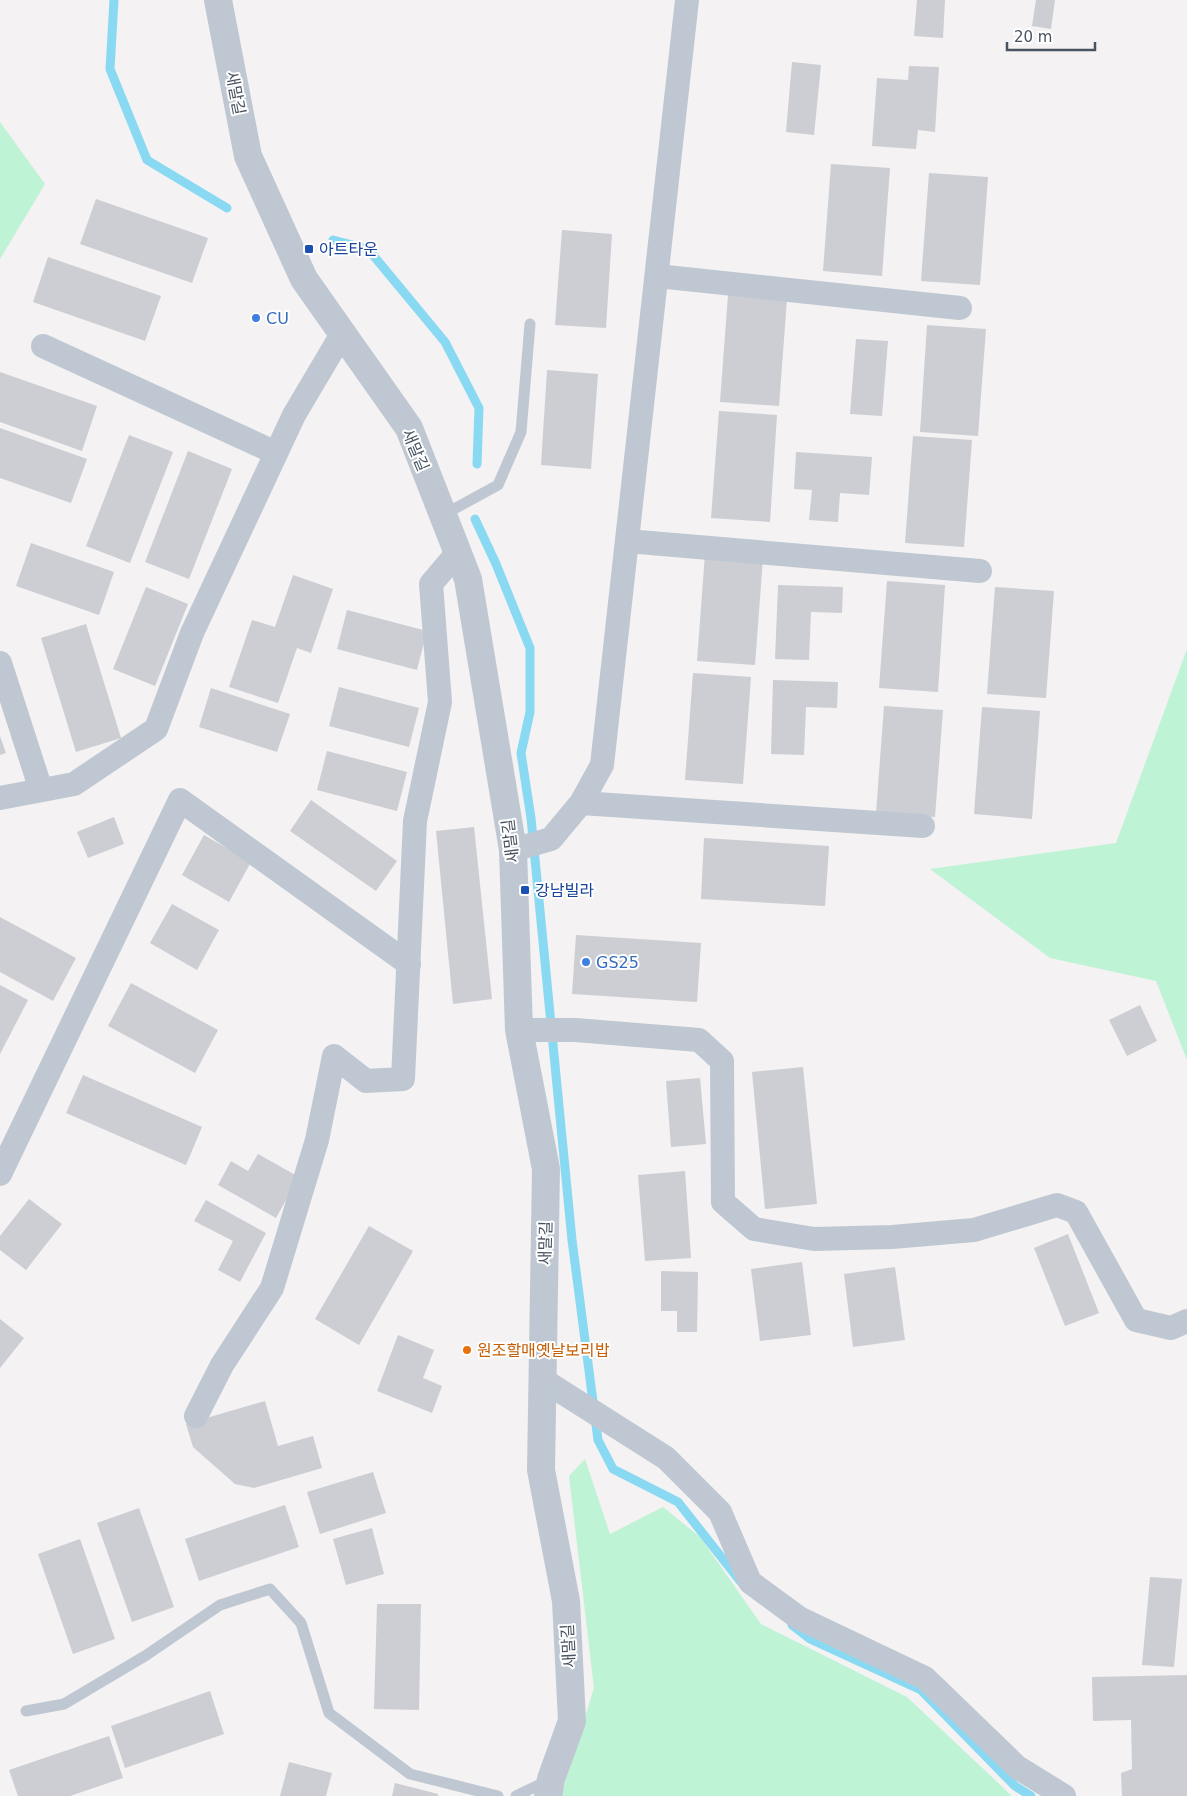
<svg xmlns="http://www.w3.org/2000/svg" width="1187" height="1796" font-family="'DejaVu Sans','Noto Sans KR',sans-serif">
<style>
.green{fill:#bff3d5}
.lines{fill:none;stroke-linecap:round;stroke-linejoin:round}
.stream{stroke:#89d9f3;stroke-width:9}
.building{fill:#ccced4}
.service{stroke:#bfc8d2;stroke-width:11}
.minor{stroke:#bfc8d2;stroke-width:24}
.tertiary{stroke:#bfc8d2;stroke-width:28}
.transit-dot{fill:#1a4fb4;stroke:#fff;stroke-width:2}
.shop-dot{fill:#3f7fe0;stroke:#fff;stroke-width:2}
.food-dot{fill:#e8710a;stroke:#fff;stroke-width:2}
.labels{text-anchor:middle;stroke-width:4;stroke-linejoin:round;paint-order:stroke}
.street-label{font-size:16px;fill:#485461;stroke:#fff}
.transit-label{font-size:16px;fill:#164399;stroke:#fff;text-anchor:start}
.shop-label{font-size:16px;fill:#366cbe;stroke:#fff;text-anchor:start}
.food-label{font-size:16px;fill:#c56008;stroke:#fff;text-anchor:start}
</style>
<rect width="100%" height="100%" fill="#f4f2f2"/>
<g class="green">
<polygon points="0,122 45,184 0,259"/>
<polygon points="1187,649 1187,1060 1156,981 1050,958 930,869 1116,843"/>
<polygon points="585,1459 610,1534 663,1507 700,1537 761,1624 907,1697 1012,1796 561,1796 594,1688 569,1476"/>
</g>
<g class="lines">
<g class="stream">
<polyline points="114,0 110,69 147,160 227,208"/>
<polyline points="333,240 368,249 445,342 479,408 477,464"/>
<polyline points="475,519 496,564 530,648 530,712 521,753 531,818 572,1240 598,1440 613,1469 678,1502 741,1582"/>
<polyline points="792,1625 810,1639 921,1690 1015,1786 1031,1796"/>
</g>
</g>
<g class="building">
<polygon points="917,0 945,0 943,38 914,36"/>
<polygon points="1036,0 1055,0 1051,29 1032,26"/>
<polygon points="792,62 821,65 814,135 786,132"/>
<polygon points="909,66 939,67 935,132 918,130 916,149 872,146 877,78 908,80"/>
<polygon points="831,164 890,168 882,276 823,271"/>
<polygon points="929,173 988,177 980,285 921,281"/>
<polygon points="96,199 208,238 192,283 80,244"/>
<polygon points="562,230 612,234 606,328 555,325"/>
<polygon points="48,257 161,296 145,341 33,302"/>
<polygon points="728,295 787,299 779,406 720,402"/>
<polygon points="927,325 986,329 978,436 920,432"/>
<polygon points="856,339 888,341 882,416 850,414"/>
<polygon points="547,370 598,374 591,469 541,465"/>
<polygon points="0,372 97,406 82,451 0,422"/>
<polygon points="719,411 777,415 770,522 711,518"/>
<polygon points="0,428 87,459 71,503 0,478"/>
<polygon points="129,435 173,452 130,563 86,546"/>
<polygon points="913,436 972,440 964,547 905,543"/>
<polygon points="188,451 232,469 189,579 145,562"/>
<polygon points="796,452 872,457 869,495 840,493 838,522 809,520 812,490 794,489"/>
<polygon points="31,543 114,572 99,615 16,586"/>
<polygon points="705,554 763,558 755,665 697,661"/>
<polygon points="293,575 333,589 311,653 297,648 278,703 229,687 252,620 275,627"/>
<polygon points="887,581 945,585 938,692 879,688"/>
<polygon points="778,585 843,587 842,613 811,612 809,660 775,659"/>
<polygon points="146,587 188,604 155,686 113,669"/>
<polygon points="995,587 1054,591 1046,698 987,694"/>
<polygon points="347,610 427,631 417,670 337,649"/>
<polygon points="86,624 121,738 76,752 41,638"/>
<polygon points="693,673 751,677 743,784 685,780"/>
<polygon points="773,680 838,682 837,708 806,707 804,755 771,754"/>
<polygon points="339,687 419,708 409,747 329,726"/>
<polygon points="211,688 290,714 277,752 199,727"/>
<polygon points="884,706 943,710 935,817 876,813"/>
<polygon points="982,707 1040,711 1032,819 974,814"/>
<polygon points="0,736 6,753 0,755"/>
<polygon points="327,751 407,772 397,811 317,790"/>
<polygon points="311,800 397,861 376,891 290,831"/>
<polygon points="114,817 124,844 88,858 77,832"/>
<polygon points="474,827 492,999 453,1004 436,831"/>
<polygon points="204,835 251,862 229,902 182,875"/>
<polygon points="704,838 829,846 825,906 701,899"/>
<polygon points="172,904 219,930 197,970 150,943"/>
<polygon points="0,917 76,958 53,1001 0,972"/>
<polygon points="576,935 701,943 697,1002 572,994"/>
<polygon points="131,983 218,1030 195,1073 108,1026"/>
<polygon points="0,985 28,1000 0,1054"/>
<polygon points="1140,1005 1157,1041 1127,1056 1109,1020"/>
<polygon points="803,1067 817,1204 765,1209 752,1072"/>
<polygon points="83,1075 202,1127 186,1165 66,1113"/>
<polygon points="700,1078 706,1144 671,1147 666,1081"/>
<polygon points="258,1154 299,1177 276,1218 218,1185 231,1161 248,1171"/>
<polygon points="685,1171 691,1258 645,1261 638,1175"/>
<polygon points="29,1199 62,1224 26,1270 0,1250 0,1236"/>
<polygon points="206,1200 266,1233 240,1282 218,1270 233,1241 194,1221"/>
<polygon points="369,1226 413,1251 359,1345 315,1319"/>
<polygon points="1068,1234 1099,1313 1065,1326 1034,1248"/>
<polygon points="802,1262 811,1335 760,1341 751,1269"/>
<polygon points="895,1267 905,1340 853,1347 844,1274"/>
<polygon points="661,1271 698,1272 697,1332 677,1332 677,1311 661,1311"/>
<polygon points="0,1319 24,1338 0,1368"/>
<polygon points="398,1335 434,1350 423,1378 442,1386 432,1413 377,1391"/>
<polygon points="265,1401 278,1446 313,1436 322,1468 254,1488 235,1484 193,1447 186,1424"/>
<polygon points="373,1472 386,1513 320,1534 307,1492"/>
<polygon points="285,1505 299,1547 199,1581 185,1539"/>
<polygon points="139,1508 174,1607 132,1622 97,1523"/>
<polygon points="372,1528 384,1574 346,1585 333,1539"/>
<polygon points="80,1539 115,1639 73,1654 38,1554"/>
<polygon points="1150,1577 1182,1579 1174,1667 1142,1665"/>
<polygon points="377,1604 421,1604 419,1710 374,1709"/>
<polygon points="1187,1675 1187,1796 1122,1796 1121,1773 1132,1769 1131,1720 1093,1721 1092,1677"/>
<polygon points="210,1691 224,1734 125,1768 111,1726"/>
<polygon points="109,1736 123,1778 70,1796 18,1796 9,1770"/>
<polygon points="289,1762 332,1773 326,1796 280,1796"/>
<polygon points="395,1783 438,1794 438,1796 392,1796"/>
</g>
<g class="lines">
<g class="service">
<polyline points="443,515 498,485 521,432 530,324"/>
<polyline points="26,1711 64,1704 145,1656 220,1605 270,1589 301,1623 329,1713 410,1774 498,1796"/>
<polyline points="516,1796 549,1780"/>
</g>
<g class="minor">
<polyline points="657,276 960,308"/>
<polyline points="43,346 276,453"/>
<polyline points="627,541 980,571"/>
<polyline points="0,663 41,790"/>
<polyline points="0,798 74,784 156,729 192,633 294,415 342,334"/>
<polyline points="581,803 923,826"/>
<polyline points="513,850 551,839 581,803 602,765 687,0"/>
<polyline points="519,1030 575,1030 699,1040 722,1061 723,1202 754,1229 814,1239 892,1237 974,1230 1057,1205 1076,1212 1136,1320 1171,1328 1187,1321"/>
<polyline points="0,1174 180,800 409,964"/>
<polyline points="543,1380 666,1458 720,1512 750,1582 799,1618 925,1678 1017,1767 1064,1796"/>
<polyline points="196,1416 222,1365 272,1288 317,1140 334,1056 366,1081 403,1079 415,821 440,702 431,584 458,552"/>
</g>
<polyline class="tertiary" points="218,0 248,156 304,279 409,428 468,579 513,850 519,1030 546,1169 541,1470 566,1601 572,1721 551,1779 548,1796"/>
</g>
<g class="transit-dot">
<rect x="304" y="244" width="10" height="10" rx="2.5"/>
<rect x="520" y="885" width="10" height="10" rx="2.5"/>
</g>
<g class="shop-dot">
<circle cx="256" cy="318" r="5"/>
<circle cx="586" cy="962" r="5"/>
</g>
<circle class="food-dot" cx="467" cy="1350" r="5"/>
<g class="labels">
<g class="street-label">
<text transform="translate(236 93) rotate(79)" y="6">새말길</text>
<text transform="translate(416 450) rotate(67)" y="6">새말길</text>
<text transform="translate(510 841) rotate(-97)" y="6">새말길</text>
<text transform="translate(545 1243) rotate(-89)" y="6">새말길</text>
<text transform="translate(568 1646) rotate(-93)" y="6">새말길</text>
</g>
<g class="transit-label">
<text x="319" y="255">아트타운</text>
<text x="535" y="896">강남빌라</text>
</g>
<g class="shop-label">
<text x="266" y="324">CU</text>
<text x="596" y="968">GS25</text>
</g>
<g class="food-label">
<text x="477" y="1356">원조할매옛날보리밥</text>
</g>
</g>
<path d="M1007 42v8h88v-8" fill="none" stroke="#485461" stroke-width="2.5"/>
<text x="1014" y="42" font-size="15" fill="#485461" stroke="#ffffff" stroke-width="4" paint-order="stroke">20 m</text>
</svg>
